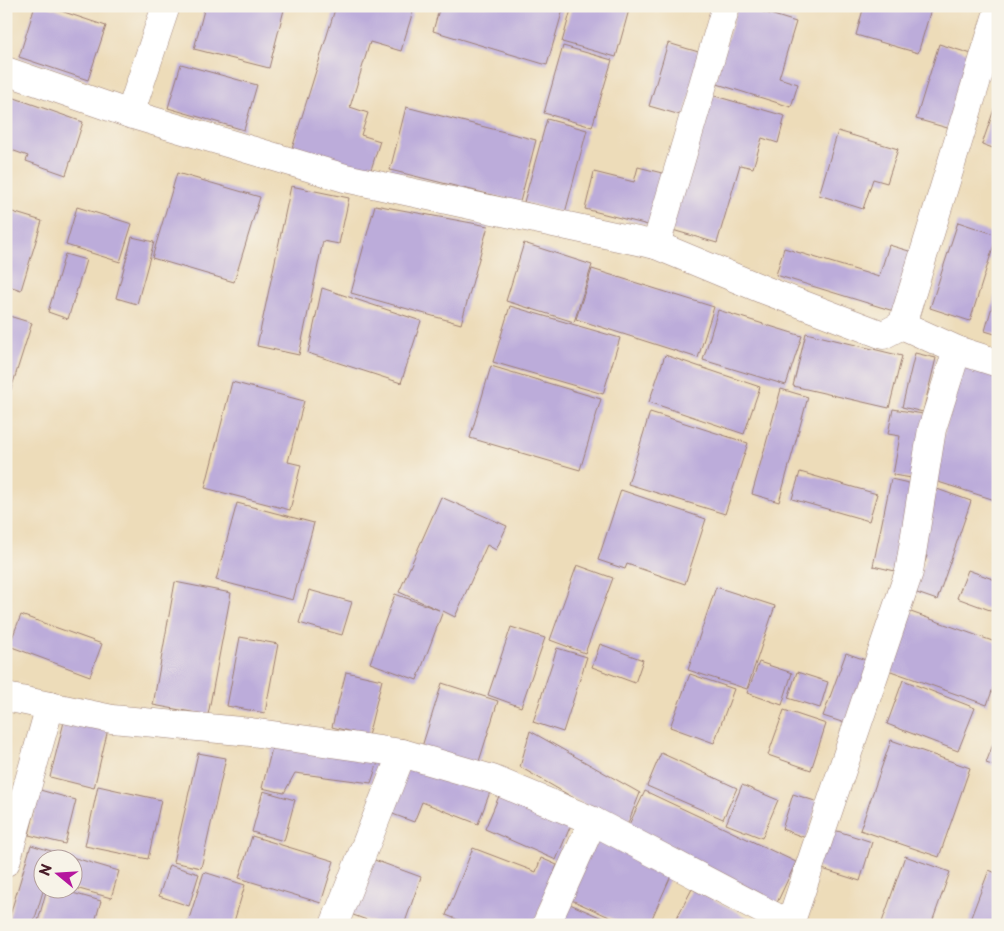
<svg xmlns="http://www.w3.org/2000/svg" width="1004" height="931" font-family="'Playpen Sans',sans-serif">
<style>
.building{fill:#bcacda}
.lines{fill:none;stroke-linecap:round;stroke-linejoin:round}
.street-casing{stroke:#9c7e72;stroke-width:29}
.street{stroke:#fff;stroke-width:28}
</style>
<rect width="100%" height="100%" fill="#f7f3e8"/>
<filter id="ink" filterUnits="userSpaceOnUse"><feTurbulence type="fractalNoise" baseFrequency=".02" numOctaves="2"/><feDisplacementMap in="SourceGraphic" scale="10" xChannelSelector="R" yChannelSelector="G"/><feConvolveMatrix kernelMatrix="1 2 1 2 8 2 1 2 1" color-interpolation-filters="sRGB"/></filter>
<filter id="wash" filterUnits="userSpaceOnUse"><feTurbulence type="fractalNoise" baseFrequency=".0096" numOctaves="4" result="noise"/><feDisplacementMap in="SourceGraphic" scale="20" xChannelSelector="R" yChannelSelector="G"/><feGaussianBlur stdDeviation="1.12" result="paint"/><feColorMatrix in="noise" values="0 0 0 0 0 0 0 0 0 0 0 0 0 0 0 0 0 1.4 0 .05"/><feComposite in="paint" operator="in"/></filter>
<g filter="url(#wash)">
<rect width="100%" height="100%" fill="#eddcb9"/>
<g id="blocks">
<g class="building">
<polygon points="35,6 46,6 106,26 88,80 19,57"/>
<polygon points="205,6 285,6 269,68 194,49"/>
<polygon points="336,6 408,6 414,8 401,51 370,42 350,107 368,113 361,135 380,141 369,176 291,152"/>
<polygon points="440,6 564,6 547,65 433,31"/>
<polygon points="572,6 630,6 616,57 562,42"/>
<polygon points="738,6 744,6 796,22 779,78 798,84 791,107 714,83"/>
<polygon points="760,6 783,6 781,13"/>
<polygon points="864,6 932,6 918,53 856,35"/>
<polygon points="668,43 702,53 684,116 649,106"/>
<polygon points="939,44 975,55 951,129 916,119"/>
<polygon points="563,46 612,60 592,127 544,113"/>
<polygon points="181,64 257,85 244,130 168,108"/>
<polygon points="708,94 785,116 778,143 762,138 753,168 740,165 717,243 669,229"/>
<polygon points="9,96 83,122 66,175 26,161 28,156 6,148 6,103"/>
<polygon points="998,98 998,150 982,144"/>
<polygon points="406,107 536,140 520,202 390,170"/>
<polygon points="547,119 587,130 565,213 524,202"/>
<polygon points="838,131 898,149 887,183 873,179 863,209 819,195"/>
<polygon points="638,167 666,174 652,226 585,209 594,172 634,182"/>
<polygon points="177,173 260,197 234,282 152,258"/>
<polygon points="291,186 349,198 339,244 323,241 299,355 257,346"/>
<polygon points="375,205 488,226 461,324 351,293"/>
<polygon points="77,207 132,224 120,262 66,245"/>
<polygon points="6,210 42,221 21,290 6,285"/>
<polygon points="958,222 997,235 970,321 930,308"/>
<polygon points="132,237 154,242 137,304 116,298"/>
<polygon points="524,243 592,265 574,322 506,301"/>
<polygon points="889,245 919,254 900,313 776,275 784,248 879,277"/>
<polygon points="65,254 86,260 68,319 48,312"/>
<polygon points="592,269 714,307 698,358 576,319"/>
<polygon points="322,288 421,321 401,383 308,353"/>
<polygon points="995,296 998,297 998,335 985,331"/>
<polygon points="510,306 620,338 603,394 493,362"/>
<polygon points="718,310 802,336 786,385 703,360"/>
<polygon points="6,315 32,323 7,402 6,402"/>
<polygon points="806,333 902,356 889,408 793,386"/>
<polygon points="915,353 936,358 923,412 902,407"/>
<polygon points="665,355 760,387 744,434 649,402"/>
<polygon points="962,364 998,375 998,501 932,480"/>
<polygon points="491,366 601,399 580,470 470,438"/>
<polygon points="232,382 304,401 288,462 301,465 290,510 205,488"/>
<polygon points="781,389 808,397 779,502 752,494"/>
<polygon points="893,409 929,415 918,479 893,475 900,436 888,434"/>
<polygon points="650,412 748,443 725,514 628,484"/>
<polygon points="800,472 877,494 869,521 792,499"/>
<polygon points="891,479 913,484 895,571 873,566"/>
<polygon points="937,489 971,501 937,600 914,592 927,556 915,552"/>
<polygon points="621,490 706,519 685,584 627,564 625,569 598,560"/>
<polygon points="441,497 507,526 496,550 487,545 455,617 443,611 417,680 370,663 395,594 439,610 399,592"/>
<polygon points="237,503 314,523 293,600 216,580"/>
<polygon points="577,565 613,578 585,653 550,640"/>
<polygon points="968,570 998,581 998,613 957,598"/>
<polygon points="175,582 231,593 208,715 153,705"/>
<polygon points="716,587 775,606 747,689 688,670"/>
<polygon points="309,590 352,602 342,635 299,623"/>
<polygon points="908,611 998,643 998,674 987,705 888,670"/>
<polygon points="21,615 102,644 90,676 9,646"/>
<polygon points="511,627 545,638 521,707 488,695"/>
<polygon points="240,637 278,644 265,713 227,706"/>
<polygon points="600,644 643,660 635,683 592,667"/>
<polygon points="557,648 587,657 563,732 533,722"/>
<polygon points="846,653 871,662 848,724 823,716"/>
<polygon points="759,662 792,673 782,705 747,693"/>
<polygon points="346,672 382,680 368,736 332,727"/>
<polygon points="797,672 828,682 820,708 788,698"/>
<polygon points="690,674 734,689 714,743 670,727"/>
<polygon points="903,680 975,708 958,751 887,724"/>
<polygon points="442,683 498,701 476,771 420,753"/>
<polygon points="784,710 826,724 811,770 768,755"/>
<polygon points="65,718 108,729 94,788 50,777"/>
<polygon points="530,731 640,793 626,828 520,767"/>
<polygon points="998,731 998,767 986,763"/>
<polygon points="274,740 380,756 371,783 295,773 284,793 262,788"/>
<polygon points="891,740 970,768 939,857 860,830"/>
<polygon points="198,753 226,758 201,868 173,862"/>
<polygon points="661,753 737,788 723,819 647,786"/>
<polygon points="411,760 490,792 478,824 422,802 414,822 390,813"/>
<polygon points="742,785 778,800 762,838 726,824"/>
<polygon points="98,786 161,800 148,859 85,846"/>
<polygon points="502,789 573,820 556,860 485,829"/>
<polygon points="40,790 76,800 65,844 29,835"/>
<polygon points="263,791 295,800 284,841 252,832"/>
<polygon points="645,791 796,862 776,905 625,833"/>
<polygon points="793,794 818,802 806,838 782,829"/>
<polygon points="828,828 872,842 860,881 816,867"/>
<polygon points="594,833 674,869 649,925 627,925 565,897"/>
<polygon points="252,836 334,861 321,903 239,878"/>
<polygon points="31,845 119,871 111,898 72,887 72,858 42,858 42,888 44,888 33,925 7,925"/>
<polygon points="473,848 536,872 541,858 557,865 534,925 471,925 446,915"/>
<polygon points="905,856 950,872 931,925 881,925"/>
<polygon points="369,858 421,877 404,925 380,925 348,913"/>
<polygon points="169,865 199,874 189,906 159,896"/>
<polygon points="989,870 998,874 998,925 968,925"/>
<polygon points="204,872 245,885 233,925 187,925"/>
<polygon points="47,888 55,888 101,901 94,925 37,925"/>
<polygon points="692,889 755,921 753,925 673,925"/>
<polygon points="563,901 618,925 552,925"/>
</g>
</g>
</g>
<g filter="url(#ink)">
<use href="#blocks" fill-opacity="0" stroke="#9c7e72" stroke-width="1"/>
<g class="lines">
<g class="street-casing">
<g id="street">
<polyline points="6,71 130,114 345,178 656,245 762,289 883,335 902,325 957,350 998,363"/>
<polyline points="130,114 166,6"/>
<polyline points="656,245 726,6"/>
<polyline points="902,325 998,11"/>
<polyline points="6,697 112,719 251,732 402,753 492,779 593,821 791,925"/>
<polyline points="6,862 50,706"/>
<polyline points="790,924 909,572 932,429 957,350"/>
<polyline points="334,925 402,753"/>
<polyline points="546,925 593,821"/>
</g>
</g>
<use href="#street" class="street"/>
</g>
</g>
<rect width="1004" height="931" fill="none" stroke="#f7f3e8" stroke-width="25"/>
<g transform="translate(58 874) rotate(288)"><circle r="24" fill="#f7f3e8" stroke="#b29e9c"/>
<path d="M0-4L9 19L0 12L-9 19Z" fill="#b5179e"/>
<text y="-8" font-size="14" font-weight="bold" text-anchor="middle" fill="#4a1f2b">N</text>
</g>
</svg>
